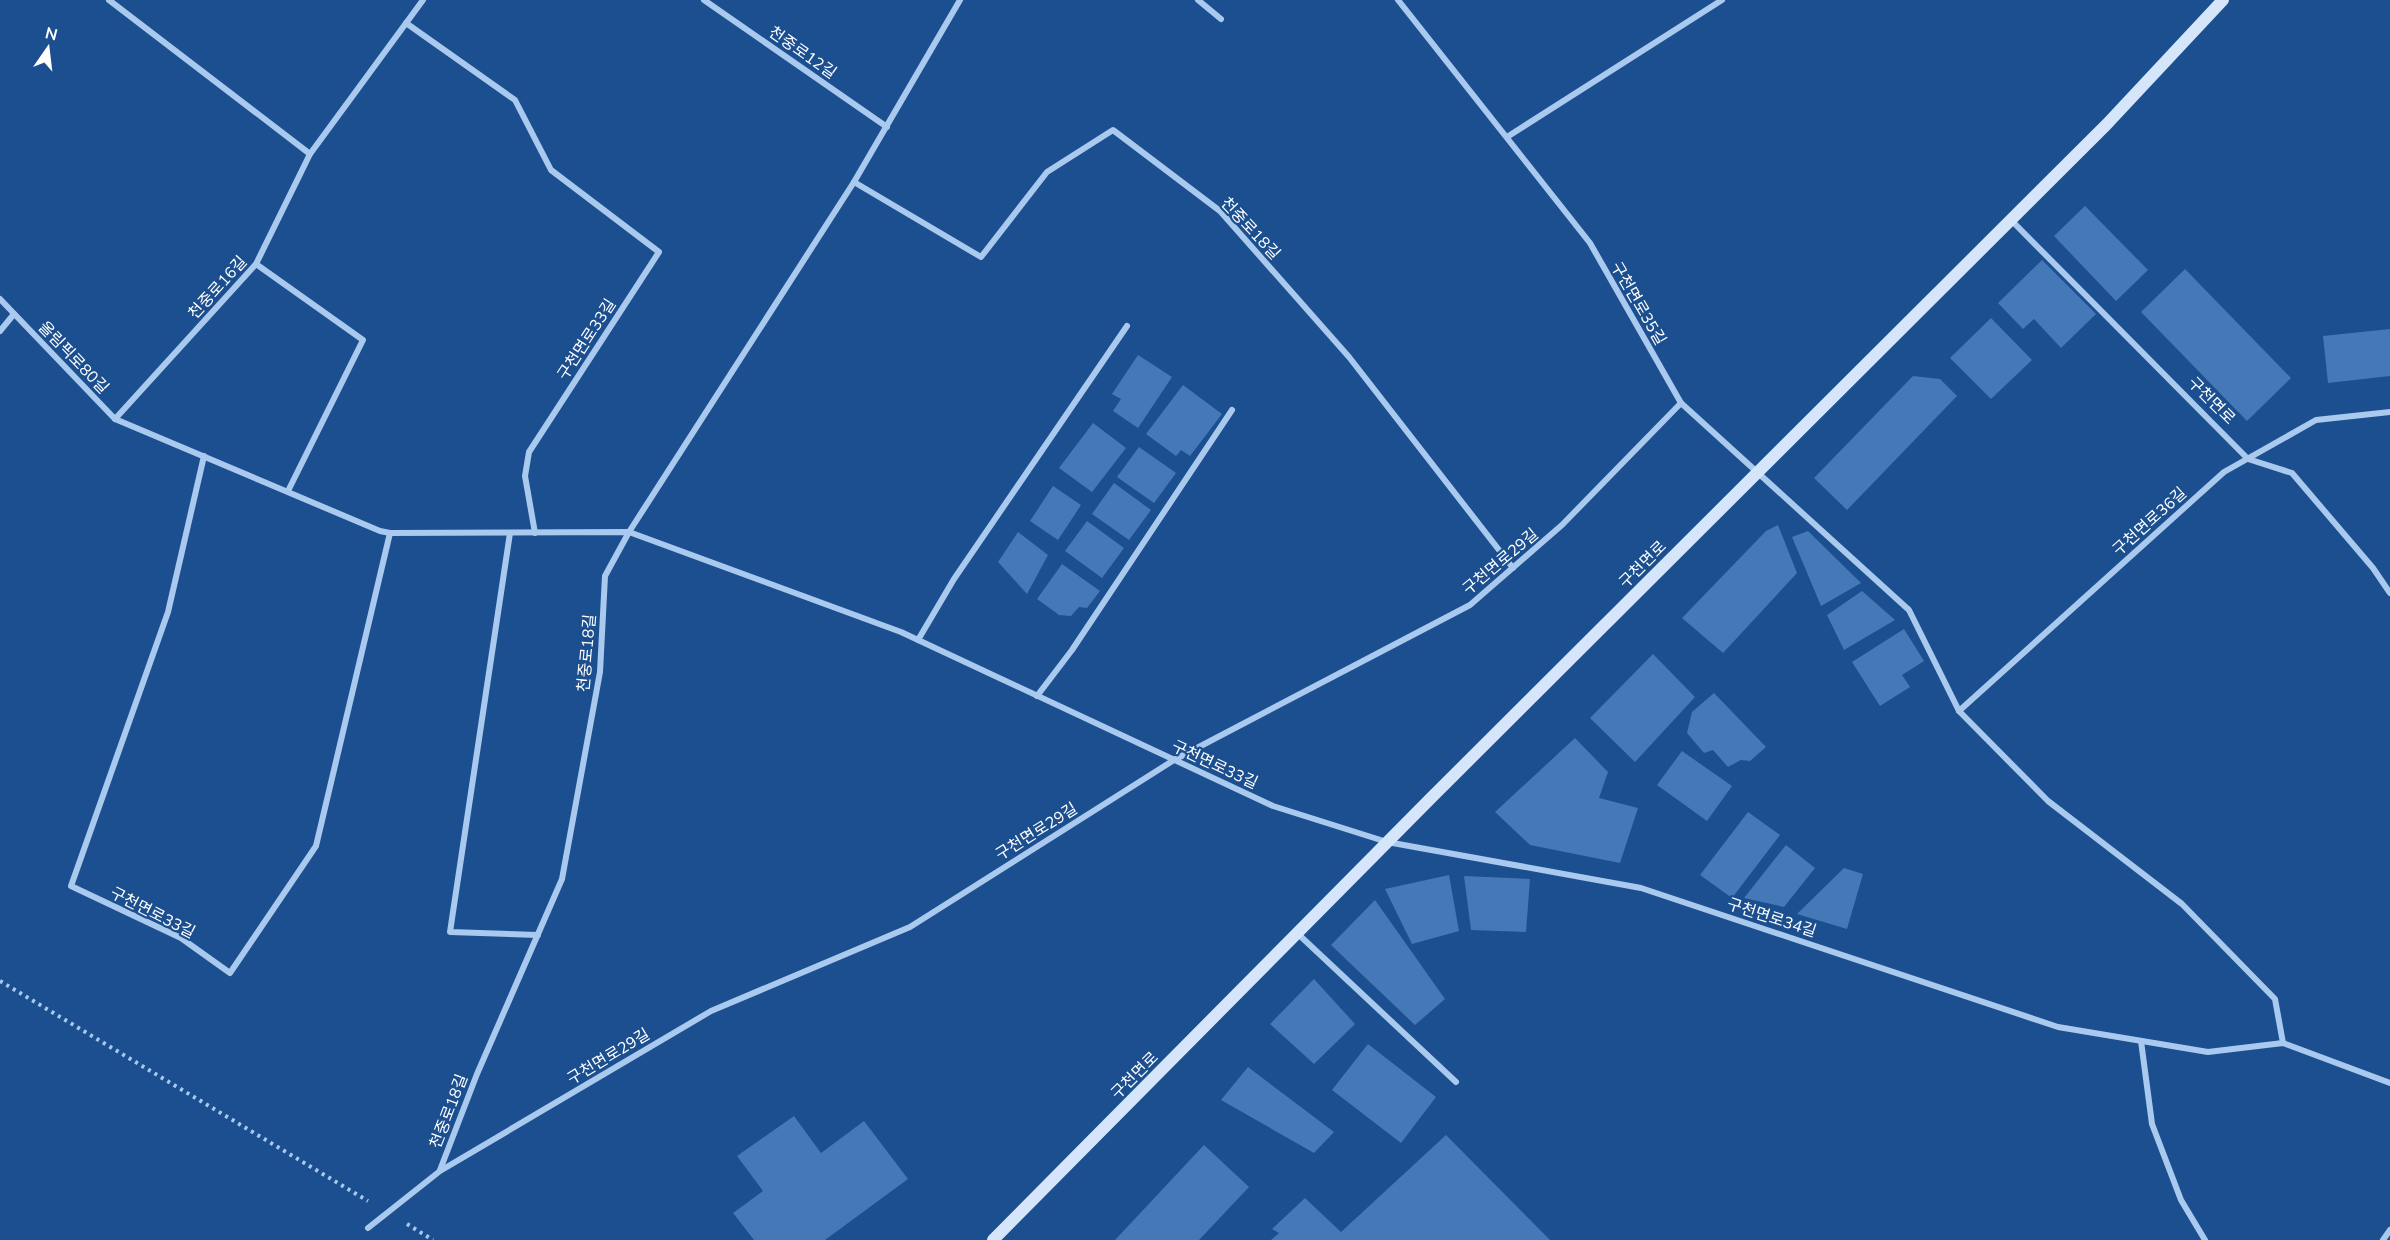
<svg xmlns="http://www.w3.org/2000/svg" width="2390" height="1240" font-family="'Nunito Sans','Noto Sans KR',sans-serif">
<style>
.building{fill:#4478b7}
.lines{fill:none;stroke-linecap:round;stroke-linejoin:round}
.path{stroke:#a9c9ee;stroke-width:4;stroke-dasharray:3 4.5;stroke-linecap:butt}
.street{stroke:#a9c9ee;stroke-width:6}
.secondary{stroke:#d6e6fa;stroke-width:12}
.labels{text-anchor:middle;stroke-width:4.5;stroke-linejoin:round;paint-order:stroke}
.street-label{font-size:16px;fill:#fff;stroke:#1b4f8f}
</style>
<rect width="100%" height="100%" fill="#1b4f8f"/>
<g class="building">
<polygon points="2085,206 2148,270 2116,301 2054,236"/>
<polygon points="2042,260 2096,314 2061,348 2034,319 2023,329 1998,303"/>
<polygon points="2185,269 2291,378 2247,421 2141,312"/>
<polygon points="1991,318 2032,360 1991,399 1950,358"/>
<polygon points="2390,329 2390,376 2328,383 2323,336"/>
<polygon points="1138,355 1172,377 1138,428 1113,411 1121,399 1112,394"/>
<polygon points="1913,376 1940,379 1957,396 1847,510 1814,478"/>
<polygon points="1183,385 1222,414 1190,456 1181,450 1176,456 1146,434"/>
<polygon points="1093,423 1126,448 1092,492 1059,468"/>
<polygon points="1139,447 1176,473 1154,503 1117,477"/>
<polygon points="1114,483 1151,510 1129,540 1092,514"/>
<polygon points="1053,486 1081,505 1058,540 1030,521"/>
<polygon points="1087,521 1124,548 1102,578 1065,551"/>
<polygon points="1778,525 1797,573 1723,653 1682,618 1766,531"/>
<polygon points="1808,531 1861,583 1821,606 1792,537"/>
<polygon points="1018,532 1048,555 1027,594 998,562"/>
<polygon points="1062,564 1100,591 1087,608 1079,607 1071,616 1059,615 1037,599"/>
<polygon points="1862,591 1895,620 1844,650 1827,615"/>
<polygon points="1904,629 1924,661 1902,675 1910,687 1880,706 1852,662"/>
<polygon points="1653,654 1695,697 1635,762 1590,718"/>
<polygon points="1714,693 1766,747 1750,761 1741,760 1728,767 1713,750 1704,753 1687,733 1692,712"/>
<polygon points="1575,738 1608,772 1599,798 1638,808 1620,863 1530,845 1495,812"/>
<polygon points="1682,751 1732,786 1707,821 1657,785"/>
<polygon points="1748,812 1780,835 1732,898 1700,875"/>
<polygon points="1786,845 1815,868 1784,907 1744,898"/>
<polygon points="1844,868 1863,874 1847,929 1797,914"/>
<polygon points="1449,875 1459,931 1412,944 1385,889"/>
<polygon points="1464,876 1530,879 1526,932 1471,930"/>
<polygon points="1375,900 1445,999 1415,1025 1331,945"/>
<polygon points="1314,979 1355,1024 1314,1064 1270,1024"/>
<polygon points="1368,1044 1436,1097 1401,1143 1332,1090"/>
<polygon points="1248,1067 1334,1132 1314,1153 1221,1100"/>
<polygon points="794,1116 821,1153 864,1121 908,1179 825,1240 754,1240 733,1213 763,1191 737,1156"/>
<polygon points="1446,1135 1550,1240 1271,1240 1279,1233 1272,1229 1305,1198 1341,1232"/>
<polygon points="1204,1145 1249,1187 1199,1240 1115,1240"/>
</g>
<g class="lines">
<g class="path">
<polyline points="0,981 368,1201"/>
<polyline points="407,1224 433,1240"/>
</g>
<g class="street">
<polyline points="109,0 310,154"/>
<polyline points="704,0 887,127"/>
<polyline points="1198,0 1221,19"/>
<polyline points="1398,0 1590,243 1681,403 1909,610 1959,711 2048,801 2182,904 2275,999 2283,1043"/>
<polyline points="406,23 515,100 551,170 659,252 529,452 525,476 535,533"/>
<polyline points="1507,137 1722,0"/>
<polyline points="854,182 981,257 1047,172 1113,130 1220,211 1349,357 1513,568"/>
<polyline points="2011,220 2248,459 2292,473 2373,568 2390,593"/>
<polyline points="256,264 363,340 288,491"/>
<polyline points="0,299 115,419 380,531 390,533 629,532 901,632 1273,806 1387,842 1641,888 2058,1027 2208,1052 2283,1043 2390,1083"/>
<polyline points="0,331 14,314"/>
<polyline points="115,419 256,264 310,154 423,0"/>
<polyline points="204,456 168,612 71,886 181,938 230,973 316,846 390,533"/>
<polyline points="510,533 450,932 538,935"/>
<polyline points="918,640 954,579 1127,326"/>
<polyline points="1037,696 1072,650 1232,410"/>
<polyline points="1959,711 2224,472 2316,420 2390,412"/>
<polyline points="1297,933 1456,1082"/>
<polyline points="2141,1041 2152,1124 2181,1200 2205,1240"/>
<polyline points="440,1170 477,1074 562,879 600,672 605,576 629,532 854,182 960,0"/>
<polyline points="368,1228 440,1171 711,1011 910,927 1174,760 1470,605 1562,525 1681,403"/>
<polyline points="2383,1240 2390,1230"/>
</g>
<polyline class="secondary" points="993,1240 1431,798 2107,124 2223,0"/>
</g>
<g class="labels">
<g class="street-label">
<text transform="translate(803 52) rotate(35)" y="6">천중로12길</text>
<text transform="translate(1251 228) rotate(47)" y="6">천중로18길</text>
<text transform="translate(217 287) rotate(-48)" y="6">천중로16길</text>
<text transform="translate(1639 303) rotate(60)" y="6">구천면로35길</text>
<text transform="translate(586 339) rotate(-57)" y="6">구천면로33길</text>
<text transform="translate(74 357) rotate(46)" y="6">올림픽로80길</text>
<text transform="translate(2212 400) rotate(45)" y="6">구천면로</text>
<text transform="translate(2149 521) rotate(-42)" y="6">구천면로36길</text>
<text transform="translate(1500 561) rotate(-40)" y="6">구천면로29길</text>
<text transform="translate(1642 564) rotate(-45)" y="6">구천면로</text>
<text transform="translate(586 653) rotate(-85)" y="6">천중로18길</text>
<text transform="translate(1215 764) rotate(25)" y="6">구천면로33길</text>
<text transform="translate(1036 831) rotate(-32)" y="6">구천면로29길</text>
<text transform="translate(153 912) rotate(27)" y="6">구천면로33길</text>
<text transform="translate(1772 917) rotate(18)" y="6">구천면로34길</text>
<text transform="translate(608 1056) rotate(-31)" y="6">구천면로29길</text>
<text transform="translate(1134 1075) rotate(-45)" y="6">구천면로</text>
<text transform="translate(448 1111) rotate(-69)" y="6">천중로18길</text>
</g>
</g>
<g transform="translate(48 48) rotate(14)" stroke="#1b4f8f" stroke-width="4.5" paint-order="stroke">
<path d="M0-4.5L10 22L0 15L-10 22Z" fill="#ffffff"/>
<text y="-9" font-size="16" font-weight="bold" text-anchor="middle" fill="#ffffff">N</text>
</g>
</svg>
